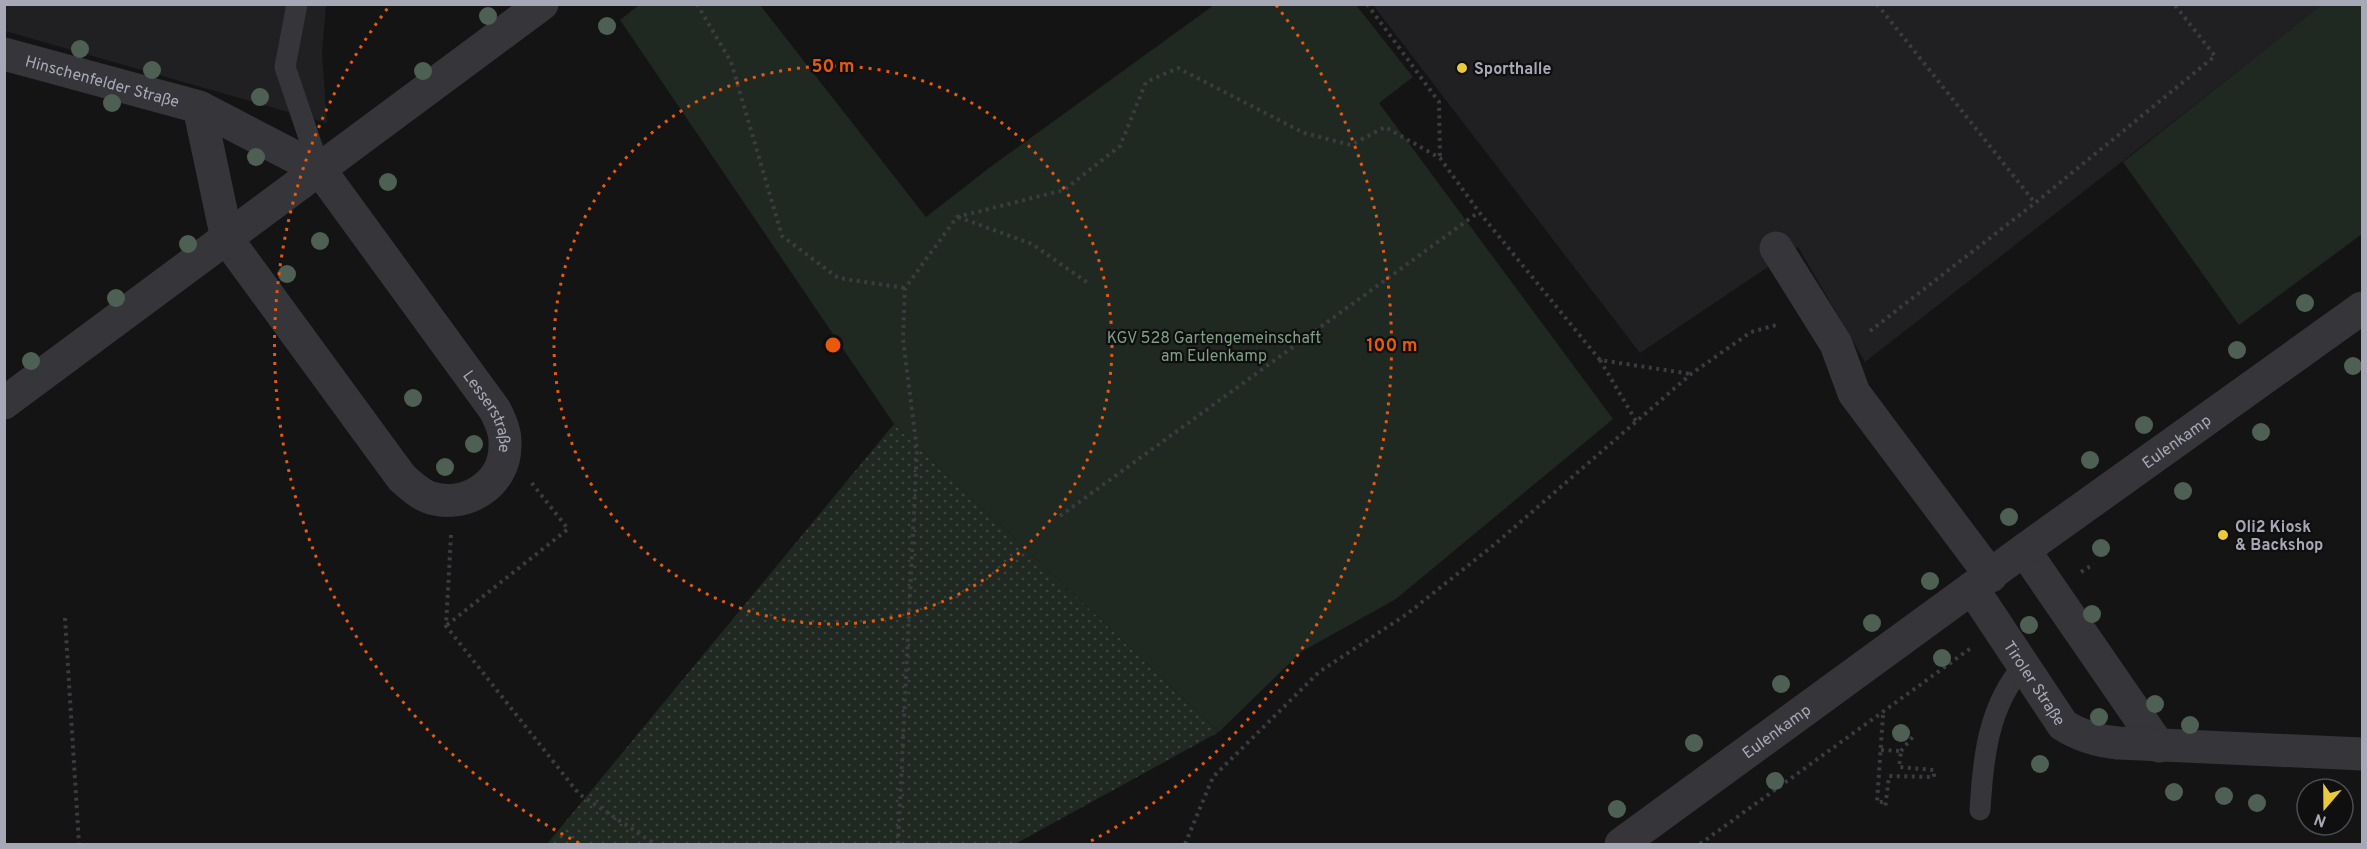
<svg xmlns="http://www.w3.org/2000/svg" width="2367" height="849" font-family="Overpass,sans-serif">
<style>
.built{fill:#202022}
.grass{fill:url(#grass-dots)}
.garden{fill:#202822}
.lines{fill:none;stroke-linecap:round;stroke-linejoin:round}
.path{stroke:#3b3c41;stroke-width:4;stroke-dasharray:3 4.5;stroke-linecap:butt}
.service{stroke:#35353a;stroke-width:21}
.minor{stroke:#35353a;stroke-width:33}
.tree{fill:#4e6053}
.ring{fill:none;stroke:#e8590c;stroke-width:3;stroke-dasharray:3 6}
.poi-dot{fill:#e8ca3a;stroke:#0f0f10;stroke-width:2}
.labels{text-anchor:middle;stroke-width:4.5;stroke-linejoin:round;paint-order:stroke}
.poi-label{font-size:16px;font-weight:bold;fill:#a6a8b5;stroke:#0f0f10;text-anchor:start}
.street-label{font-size:16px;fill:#a6a8b5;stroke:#0f0f10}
.park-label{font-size:16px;fill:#7e9f86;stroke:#0f0f10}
.centre{fill:#e8590c;stroke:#0f0f10;stroke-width:3}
.ring-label{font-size:18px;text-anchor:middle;font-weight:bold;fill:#e8590c;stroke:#0f0f10;stroke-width:4.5;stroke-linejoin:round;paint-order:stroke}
</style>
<defs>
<pattern id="grass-dots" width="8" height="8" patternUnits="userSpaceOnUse" patternTransform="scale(1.5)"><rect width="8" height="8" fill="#202822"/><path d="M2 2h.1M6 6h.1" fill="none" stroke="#3d4440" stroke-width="1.8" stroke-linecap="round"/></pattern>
</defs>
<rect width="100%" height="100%" fill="#141415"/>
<g class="built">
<polygon points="4,5 326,5 322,54 327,123 5,31"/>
<polygon points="1373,5 2323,5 1865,362 1798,247 1640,353"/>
</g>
<polygon class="grass" points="894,424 1219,732 1015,844 547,844"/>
<g class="garden">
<polygon points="2323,4 2362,5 2362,234 2239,325 2123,162"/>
<polygon points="639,5 760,5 926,217 989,168 1214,5 1356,5 1413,77 1379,103 1613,419 1396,599 1301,652 1219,732 894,424 620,20"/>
</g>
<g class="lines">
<g class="path">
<polyline points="697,4 731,62 782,236 838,278 905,288"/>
<polyline points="1367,4 1439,102 1440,157"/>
<polyline points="1877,4 2035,203"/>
<polyline points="958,217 1032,244 1088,283"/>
<polyline points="1870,331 2035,203 2215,56 2174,4"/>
<polyline points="1600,360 1636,421"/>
<polyline points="1060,516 1479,212"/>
<polyline points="451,535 446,626 579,794 655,844"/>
<polyline points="2081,572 2094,564"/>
<polyline points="65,618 79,844"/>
<polyline points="447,625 568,529 531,482"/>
<polyline points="1883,715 1877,802 1886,802"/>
<polyline points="1881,750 1901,751 1899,767 1934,770 1934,777 1889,776 1885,809"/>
<polyline points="1901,751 1915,734"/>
<polyline points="898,844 917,450 903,339 905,288 957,217 1064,190 1120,146 1146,82 1178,68 1304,133 1351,145 1385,127 1440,158 1479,212 1600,360 1691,374"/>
<polyline points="1185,844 1213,777 1319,672 1407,614 1495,544 1691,374 1751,332 1780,324"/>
<polyline points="1700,844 1971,648"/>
</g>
<g class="service">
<polyline points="297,4 285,67 320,170"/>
<path d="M 1980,810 C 1983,758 1988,706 2024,665"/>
</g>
<g class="minor">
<path id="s1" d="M 4,54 L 199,107 L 320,170 L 495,410 C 501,422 506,433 505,446 C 505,485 464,510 428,497 C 418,493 410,485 402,478 L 227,239 L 199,107"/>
<polyline points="1776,248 1836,344 1854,393 1991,576"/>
<polyline points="4,403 542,4"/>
<polyline points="2024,550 2159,746"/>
<path id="s2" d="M 1972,588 L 2063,725 C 2080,736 2098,741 2118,743 L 2362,754"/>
<path id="s3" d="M 1621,844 L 2024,550 L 2362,308"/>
</g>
</g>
<g class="tree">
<circle cx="488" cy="16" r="9"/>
<circle cx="607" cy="26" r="9"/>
<circle cx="80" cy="49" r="9"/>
<circle cx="152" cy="70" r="9"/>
<circle cx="423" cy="71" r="9"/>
<circle cx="260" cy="97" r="9"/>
<circle cx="112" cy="103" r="9"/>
<circle cx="256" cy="157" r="9"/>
<circle cx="388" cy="182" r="9"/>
<circle cx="320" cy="241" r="9"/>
<circle cx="188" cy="244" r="9"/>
<circle cx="287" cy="274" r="9"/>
<circle cx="116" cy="298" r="9"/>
<circle cx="2305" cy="303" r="9"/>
<circle cx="2237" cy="350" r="9"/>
<circle cx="31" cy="361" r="9"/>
<circle cx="2353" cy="366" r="9"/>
<circle cx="413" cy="398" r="9"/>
<circle cx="2144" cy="425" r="9"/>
<circle cx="2261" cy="432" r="9"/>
<circle cx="474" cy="444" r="9"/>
<circle cx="2090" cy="460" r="9"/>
<circle cx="445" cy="467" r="9"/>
<circle cx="2183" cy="491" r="9"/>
<circle cx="2009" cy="517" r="9"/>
<circle cx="2101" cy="548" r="9"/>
<circle cx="1930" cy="581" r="9"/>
<circle cx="2092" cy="614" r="9"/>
<circle cx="1872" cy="623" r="9"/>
<circle cx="2029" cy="625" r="9"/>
<circle cx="1942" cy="658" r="9"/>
<circle cx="1781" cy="684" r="9"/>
<circle cx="2155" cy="704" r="9"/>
<circle cx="2099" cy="717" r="9"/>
<circle cx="2190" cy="725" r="9"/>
<circle cx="1901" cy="733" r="9"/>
<circle cx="1694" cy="743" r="9"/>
<circle cx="2040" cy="764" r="9"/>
<circle cx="1775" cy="781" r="9"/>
<circle cx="2174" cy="792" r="9"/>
<circle cx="2224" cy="796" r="9"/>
<circle cx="2257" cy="803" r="9"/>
<circle cx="1617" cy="809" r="9"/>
</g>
<g class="ring">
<circle cx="833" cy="345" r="279"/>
<path d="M579 843A559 559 0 0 1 390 5M1276 5A559 559 0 0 1 1087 843"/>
</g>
<g class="poi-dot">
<circle cx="1462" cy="68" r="6"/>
<circle cx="2223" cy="535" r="6"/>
</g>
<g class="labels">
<g class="poi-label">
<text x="1474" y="74">Sporthalle</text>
<text x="2235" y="532">Oli2 Kiosk<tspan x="2235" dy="18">&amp; Backshop</tspan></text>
</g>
<g class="street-label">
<text dy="6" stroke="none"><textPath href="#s1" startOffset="102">Hinschenfelder Straße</textPath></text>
<text dy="6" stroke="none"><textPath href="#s1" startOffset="634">Lesserstraße</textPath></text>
<text dy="6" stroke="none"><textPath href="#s3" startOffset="686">Eulenkamp</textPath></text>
<text dy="6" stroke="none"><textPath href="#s2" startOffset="114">Tiroler Straße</textPath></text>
<text dy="6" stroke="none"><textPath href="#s3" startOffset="192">Eulenkamp</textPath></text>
</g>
<g class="park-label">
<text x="1214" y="343">KGV 528 Gartengemeinschaft<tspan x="1214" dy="18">am Eulenkamp</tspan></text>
</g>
</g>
<circle cx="833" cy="345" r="9" class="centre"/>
<g class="ring-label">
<text x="833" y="72">50 m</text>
<text x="1392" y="351">100 m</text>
</g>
<rect width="2367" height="849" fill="none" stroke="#a6a8b5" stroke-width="12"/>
<g transform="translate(2325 807) rotate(200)"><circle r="28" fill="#0f0f10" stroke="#4b4c52" stroke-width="1.5"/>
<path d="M0-4.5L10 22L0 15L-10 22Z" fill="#e8ca3a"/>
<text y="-9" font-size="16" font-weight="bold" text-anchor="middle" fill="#a6a8b5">N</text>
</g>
</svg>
